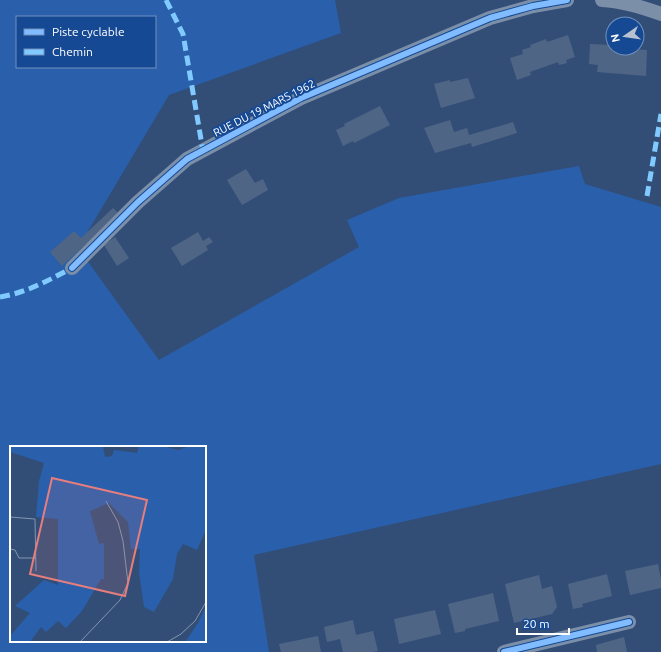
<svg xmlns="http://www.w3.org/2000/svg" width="661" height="652" font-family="Ubuntu,sans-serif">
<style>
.green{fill:#295fab;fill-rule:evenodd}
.building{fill:#4f6586}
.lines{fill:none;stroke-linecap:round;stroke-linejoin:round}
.street{stroke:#7b8fa9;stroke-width:14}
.quiet{stroke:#80caff;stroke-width:5;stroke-dasharray:10 5;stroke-linecap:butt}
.cycleway-casing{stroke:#154994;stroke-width:8}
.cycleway{stroke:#80bcff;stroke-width:6}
.labels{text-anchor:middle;stroke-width:4;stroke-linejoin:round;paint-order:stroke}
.street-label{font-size:11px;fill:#fff;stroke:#154994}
.inset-road{fill:none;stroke:#8495ad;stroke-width:1}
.view{fill:#e67e7e;fill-opacity:0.15;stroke:#e67e7e;stroke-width:2}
.inset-edge{fill:none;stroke:#fff;stroke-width:2}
</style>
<rect width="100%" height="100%" fill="#324e77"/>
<path class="green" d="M 0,0 L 335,0 L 341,33 L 169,95 L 78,248 L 159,360 L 359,247 L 347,220 L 399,198 L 579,166 L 585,184 L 661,207 L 661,464 L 254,555 L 269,652 L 0,652 ZM 17,17 L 155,17 L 155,67 L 17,67 ZM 11,447 L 205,447 L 205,641 L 11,641 Z"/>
<g class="building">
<polygon points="568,35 575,57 566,60 567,63 559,65 558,62 530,72 531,75 517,80 510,58 523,54 522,50 531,47 530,45 546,39 547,42"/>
<polygon points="590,44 613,45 613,48 647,50 646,76 597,72 598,65 589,64"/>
<polygon points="468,78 475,98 441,108 434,84 450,80 450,82"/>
<polygon points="380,106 390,125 354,143 353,141 343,146 336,130 345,126 344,124"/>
<polygon points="450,120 454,132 467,128 469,135 513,122 517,133 472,147 471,143 435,153 424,128"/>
<polygon points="246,169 255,183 263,179 268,190 242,205 227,180"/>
<polygon points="113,208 119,214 62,266 50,252 74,231 81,238"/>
<polygon points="198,232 203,241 209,237 213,242 206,246 208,250 182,266 171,248"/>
<polygon points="115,237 129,258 117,266 104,245"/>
<polygon points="658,564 661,580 661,588 630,595 625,571"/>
<polygon points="607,574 612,596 582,604 583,607 573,609 568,584"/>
<polygon points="539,575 542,589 552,586 557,607 552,614 514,623 505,584"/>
<polygon points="493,593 499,621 465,629 465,631 455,633 448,604"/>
<polygon points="435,610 441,634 399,644 394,619"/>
<polygon points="353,620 356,635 373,631 378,651 372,652 343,652 340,639 327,642 324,627"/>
<polygon points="318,636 321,652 281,652 279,644"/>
<polygon points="624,637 627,652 597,652 596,645"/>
</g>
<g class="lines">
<g class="street">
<path d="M 602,0 C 623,1 642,7 661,14"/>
<polyline points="72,268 138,202 187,159 301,98 490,18 533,6 567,0"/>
<polyline points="504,652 629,622"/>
</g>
<g class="quiet">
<polyline points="166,0 183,34 203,151"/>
<polyline points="647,196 661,114"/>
<path d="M 0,297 C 26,293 49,280 72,268"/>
</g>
<g class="cycleway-casing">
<g id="cycleway">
<polyline points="72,268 138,202 187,159 301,98 490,18 533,6 567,0"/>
<polyline points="504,652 629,622"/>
</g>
</g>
<use href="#cycleway" class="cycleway"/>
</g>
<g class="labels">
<g class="street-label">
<text transform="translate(264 108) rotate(-27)" y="4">RUE DU 19 MARS 1962</text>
</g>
</g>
<g transform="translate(10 446)">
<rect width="196" height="196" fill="#324e77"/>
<path d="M 0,0 L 93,0 L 95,11 L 102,10 L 104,4 L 127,7 L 129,0 L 152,0 L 168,4 L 180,0 L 196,0 L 196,84 L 187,104 L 173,98 L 167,108 L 163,133 L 144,166 L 134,161 L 129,126 L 130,103 L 121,103 L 118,76 L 99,57 L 80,65 L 89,98 L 94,97 L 94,133 L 91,133 L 72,165 L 56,182 L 48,175 L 36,186 L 31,181 L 20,196 L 0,196 L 0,190 L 20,167 L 5,160 L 34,134 L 48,139 L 48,73 L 26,71 L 29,35 L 34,17 L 0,6 ZM 196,160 L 196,196 L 175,196 L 188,177 Z" fill="#295fab"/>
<path class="inset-road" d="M 0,71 L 25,73 L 26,125M 0,103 L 5,104 L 9,112 L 26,112M 70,196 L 110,154 L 118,137 L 113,95 L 108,76 L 96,55M 157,196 L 171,188 L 185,175 L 196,156"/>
<path class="view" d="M 42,32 L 137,54 L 115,150 L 20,128 Z"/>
<rect width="196" height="196" class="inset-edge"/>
</g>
<rect x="16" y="16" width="140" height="52" fill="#154994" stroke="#7392bf"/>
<rect x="24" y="29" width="20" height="6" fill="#80bcff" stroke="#7392bf"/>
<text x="52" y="36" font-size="12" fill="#ffffff">Piste cyclable</text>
<rect x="24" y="49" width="20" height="6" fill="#80caff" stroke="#7392bf"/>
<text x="52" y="56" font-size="12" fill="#ffffff">Chemin</text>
<g transform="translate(625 36) rotate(257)"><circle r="19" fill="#154994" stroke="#7392bf"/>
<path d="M0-3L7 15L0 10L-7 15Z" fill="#b7c1cf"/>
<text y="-6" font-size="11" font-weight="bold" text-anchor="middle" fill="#ffffff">N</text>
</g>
<path d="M517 628v6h52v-6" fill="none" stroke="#ffffff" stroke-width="2"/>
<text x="523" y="628" font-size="12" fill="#ffffff" stroke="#154994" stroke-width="3" paint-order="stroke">20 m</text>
</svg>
